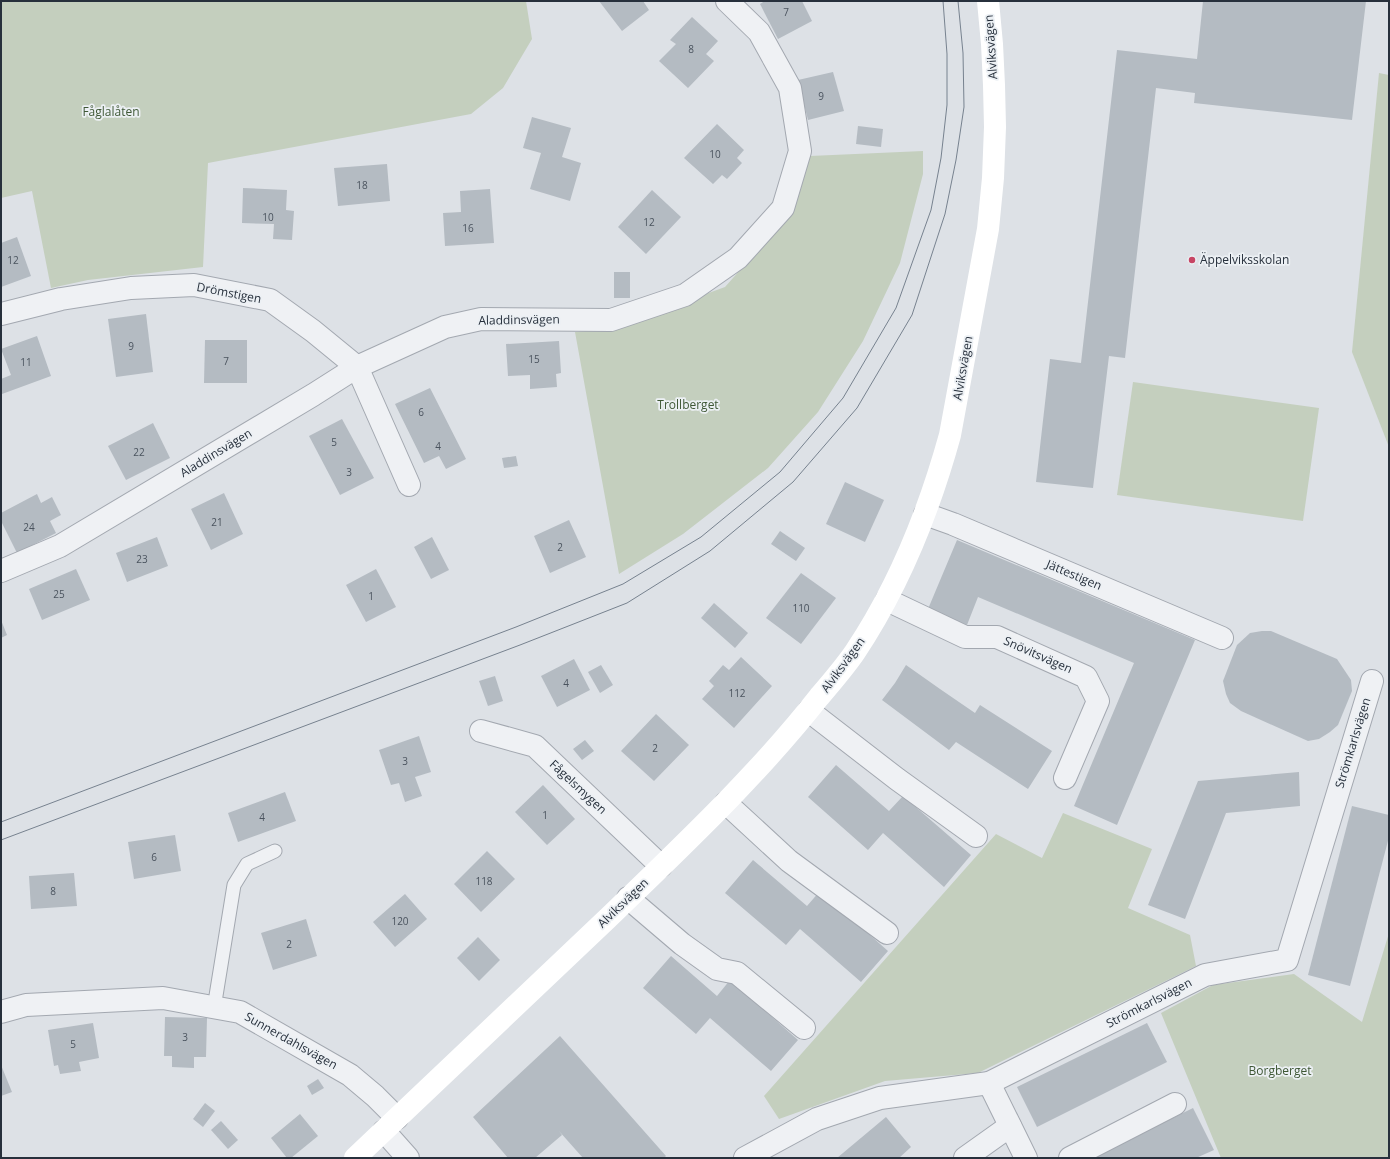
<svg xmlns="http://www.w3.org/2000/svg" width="1390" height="1159" font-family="'Open Sans',sans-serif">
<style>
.green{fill:#c4cfbe}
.building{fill:#b4bbc2}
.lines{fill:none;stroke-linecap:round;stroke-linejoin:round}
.lane-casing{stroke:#a3a8b0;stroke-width:15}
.street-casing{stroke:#a3a8b0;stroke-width:24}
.lane{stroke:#eff1f4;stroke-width:13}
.street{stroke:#eff1f4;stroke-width:22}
.secondary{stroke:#fff;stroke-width:22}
.tram{stroke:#77828f;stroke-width:1}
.poi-dot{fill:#c74564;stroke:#ecf0f4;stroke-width:1.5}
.labels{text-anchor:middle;stroke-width:3.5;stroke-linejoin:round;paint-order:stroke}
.number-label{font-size:10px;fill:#4a535e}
.street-label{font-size:12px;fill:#27303c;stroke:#ecf0f4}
.park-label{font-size:12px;fill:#3e5735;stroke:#ecf0f4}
.poi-label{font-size:12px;fill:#27303c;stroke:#ecf0f4;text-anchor:start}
</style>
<rect width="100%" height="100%" fill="#dde1e6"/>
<g class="green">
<polygon points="1,1 526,1 532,39 503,88 471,114 208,163 203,267 88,280 51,288 32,191 1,198"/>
<polygon points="1379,73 1389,75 1389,447 1352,352"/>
<polygon points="923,151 923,174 900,263 863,341 818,412 768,468 683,534 619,574 575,332 613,328 725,287 788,216 810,156"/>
<polygon points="1133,382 1319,408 1303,521 1117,495"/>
<polygon points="1063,813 1152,849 1128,908 1190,935 1196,966 978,1073 885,1081 779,1119 764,1096 996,834 1042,858"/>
<polygon points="1389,933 1389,1158 1221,1158 1161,1013 1213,985 1294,974 1362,1022"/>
</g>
<g class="building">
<polygon points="599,1 643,1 649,10 622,31"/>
<polygon points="765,1 802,1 812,21 778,39 760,4"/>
<polygon points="1203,1 1366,1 1352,120 1194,103 1195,93 1156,88 1125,358 1109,356 1093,488 1036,482 1050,359 1081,363 1117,50 1197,59"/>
<polygon points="692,17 718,41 706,54 714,61 688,88 659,61 676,44 670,40"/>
<polygon points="833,72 844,111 808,120 798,80"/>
<polygon points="532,117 571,128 562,157 581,163 570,201 530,189 541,153 523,148"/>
<polygon points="717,124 744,150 737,158 742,163 727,179 722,175 713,184 684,158"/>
<polygon points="858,126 883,129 881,147 856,144"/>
<polygon points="387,164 390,201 338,206 334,168"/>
<polygon points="243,188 287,190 286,210 294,211 292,240 273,239 274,224 242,223"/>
<polygon points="490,189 494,243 445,246 443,213 461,212 460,191"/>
<polygon points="652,190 681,217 646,254 618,227"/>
<polygon points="17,237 31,276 1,287 1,243"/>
<rect x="614" y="272" width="16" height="26"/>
<polygon points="146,314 153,372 116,377 108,319"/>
<polygon points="37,336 51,376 2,394 1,379 11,375 1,349"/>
<polygon points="205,340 247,340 247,383 204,383"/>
<polygon points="559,341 561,373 556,374 557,387 530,389 530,375 508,376 506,344"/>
<polygon points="430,388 466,459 446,469 439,456 424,463 395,404"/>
<polygon points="342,419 374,478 340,495 309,436"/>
<polygon points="153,423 170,458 126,480 108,446"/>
<polygon points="516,456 518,466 504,468 502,458"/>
<polygon points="845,482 884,500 865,542 826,524"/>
<polygon points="224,493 243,534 211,550 191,509"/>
<polygon points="37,494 41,503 52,497 61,515 50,521 56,533 17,553 1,521 1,513"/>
<polygon points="569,520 586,557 550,573 534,536"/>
<polygon points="780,531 805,548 796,561 771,544"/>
<polygon points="157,537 168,566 127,582 116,553"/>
<polygon points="432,537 449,570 431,579 414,547"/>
<polygon points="957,540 1195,640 1117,825 1074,806 1134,663 978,597 967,625 928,609"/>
<polygon points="76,569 90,600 42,620 29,589"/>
<polygon points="376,569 396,607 366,622 346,585"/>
<polygon points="801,573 836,598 801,644 766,618"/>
<polygon points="714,603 748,633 735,648 701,618"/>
<polygon points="1,620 7,635 1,638"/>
<polygon points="1262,631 1271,631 1337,659 1351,680 1352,691 1338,725 1330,732 1319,739 1308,741 1241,711 1230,703 1226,694 1223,681 1237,645 1250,633"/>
<polygon points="741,657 772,686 734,728 702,699 714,686 709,681 723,665 729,670"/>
<polygon points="574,659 590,690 557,707 541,676"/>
<polygon points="601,665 613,685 600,693 588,672"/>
<polygon points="906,665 940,689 975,713 980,705 1052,751 1028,789 956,742 949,750 882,700 895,683"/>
<polygon points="495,676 503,701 488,706 479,681"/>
<polygon points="656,714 689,745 654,781 621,751"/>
<polygon points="419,736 431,772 415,777 422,796 405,802 399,783 391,785 379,750"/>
<polygon points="585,740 594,751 582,760 573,749"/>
<polygon points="836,765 889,811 903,796 971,855 944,887 883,833 868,850 808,797"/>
<polygon points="1299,772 1300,806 1226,813 1185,919 1148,905 1198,781"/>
<polygon points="543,785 575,819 547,845 515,812"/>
<polygon points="285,792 296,821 238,842 228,813"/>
<polygon points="1352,806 1389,815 1389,837 1350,986 1308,975"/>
<polygon points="175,835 181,871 134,879 128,842"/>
<polygon points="487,851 515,879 481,912 454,884"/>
<polygon points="753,860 807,906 820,891 888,951 861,982 800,929 786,945 725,893"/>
<polygon points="74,873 77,906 31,909 29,876"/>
<polygon points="405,894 427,919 395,947 373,922"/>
<polygon points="306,919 317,956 273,970 261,933"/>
<polygon points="478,937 500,960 479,981 457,958"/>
<polygon points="671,956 717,996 730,980 798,1040 771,1071 710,1018 696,1034 643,988"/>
<polygon points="165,1017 207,1018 206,1057 194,1057 194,1068 172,1067 172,1056 164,1056"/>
<polygon points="93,1023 99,1058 79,1062 81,1071 60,1074 58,1065 54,1066 48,1030"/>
<polygon points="1147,1023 1167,1062 1037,1127 1017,1087"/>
<polygon points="560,1036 666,1156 664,1158 583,1158 559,1131 562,1135 535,1158 508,1158 473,1117"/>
<polygon points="1,1065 12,1092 1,1096"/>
<polygon points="318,1079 324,1088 312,1095 307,1086"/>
<polygon points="205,1103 215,1111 203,1127 193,1119"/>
<polygon points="1193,1108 1214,1150 1196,1158 1092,1158"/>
<polygon points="300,1114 318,1136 291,1158 287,1158 271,1138"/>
<polygon points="886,1117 911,1147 899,1158 837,1158"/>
<polygon points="221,1121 238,1140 228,1149 211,1130"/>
</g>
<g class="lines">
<g class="lane-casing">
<polyline id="lane" points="214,1008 234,885 247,864 275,851"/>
</g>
<g class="street-casing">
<g id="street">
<polyline points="1,314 61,299 131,288 194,285 270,300 313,331 357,367 409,485"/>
<polyline points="925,514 953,524 1222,638"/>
<polyline points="1,571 60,546 313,395 357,367 445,327 481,319 611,320 685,295 738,258 783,208 800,151 790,88 759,32 727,1"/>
<polyline points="887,600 965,637 997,637 1086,677 1098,701 1065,778"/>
<polyline points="809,711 897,779 976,836"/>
<polyline points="481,731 535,746 661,866"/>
<polyline points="726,803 789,861 887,933"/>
<polyline points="628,898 682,944 717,969 737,973 804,1028"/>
<polyline points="1,1012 26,1005 163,998 240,1012 350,1075 375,1096 397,1118"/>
<polyline points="989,1083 1026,1158"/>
<polyline points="384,1131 408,1158"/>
<polyline points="745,1158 817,1119 880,1098 989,1083 1205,975 1287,960 1372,681"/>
<polyline points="965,1158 1010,1126"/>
<polyline points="1070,1158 1175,1104"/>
</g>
</g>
<use href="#lane" class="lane"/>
<use href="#street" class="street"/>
<path class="secondary" d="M 355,1158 C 440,1078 524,998 608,918 C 681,847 756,777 819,697 C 831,683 844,668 855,652 C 899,586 929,511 950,435 L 988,229 L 993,178 L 995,127 L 994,85 L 992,44 L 988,1"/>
<g class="tram">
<polyline points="1,822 516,627 623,584 701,537 780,472 843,398 896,308 931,210 941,158 947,105 947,54 943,1"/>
<polyline points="1,840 520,645 627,603 710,551 793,482 857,408 912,315 945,214 956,160 964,107 963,53 958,1"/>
</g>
</g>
<circle class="poi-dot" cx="1192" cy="260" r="4"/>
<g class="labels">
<g class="number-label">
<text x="786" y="16">7</text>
<text x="691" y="53">8</text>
<text x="821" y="100">9</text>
<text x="715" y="158">10</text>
<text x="362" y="189">18</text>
<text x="268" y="221">10</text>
<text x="649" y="226">12</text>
<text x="468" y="232">16</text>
<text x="13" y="264">12</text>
<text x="131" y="350">9</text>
<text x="534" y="363">15</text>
<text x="226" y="365">7</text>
<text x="26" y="366">11</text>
<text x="421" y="416">6</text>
<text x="334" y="446">5</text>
<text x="438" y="450">4</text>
<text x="139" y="456">22</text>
<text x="349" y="476">3</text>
<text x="217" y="526">21</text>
<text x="29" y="531">24</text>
<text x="560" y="551">2</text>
<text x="142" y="563">23</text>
<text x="59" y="598">25</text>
<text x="371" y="600">1</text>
<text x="801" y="612">110</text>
<text x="566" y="687">4</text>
<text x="737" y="697">112</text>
<text x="655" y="752">2</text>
<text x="405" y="765">3</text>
<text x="545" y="819">1</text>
<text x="262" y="821">4</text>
<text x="154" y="861">6</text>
<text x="484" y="885">118</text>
<text x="53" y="895">8</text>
<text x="400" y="925">120</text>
<text x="289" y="948">2</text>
<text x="185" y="1041">3</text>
<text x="73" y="1048">5</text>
</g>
<g class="street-label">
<text transform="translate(991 47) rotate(-94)" y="4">Alviksvägen</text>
<text transform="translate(229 293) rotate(11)" y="4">Drömstigen</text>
<text transform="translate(519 320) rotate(-1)" y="4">Aladdinsvägen</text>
<text transform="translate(963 368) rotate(-80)" y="4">Alviksvägen</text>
<text transform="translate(216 453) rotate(-31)" y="4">Aladdinsvägen</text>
<text transform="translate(1074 575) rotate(23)" y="4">Jättestigen</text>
<text transform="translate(1038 655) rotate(24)" y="4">Snövitsvägen</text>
<text transform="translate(843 665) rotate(-54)" y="4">Alviksvägen</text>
<text transform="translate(1353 743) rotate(-73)" y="4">Strömkarlsvägen</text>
<text transform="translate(578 787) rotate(43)" y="4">Fågelsmygen</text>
<text transform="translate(623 903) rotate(-44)" y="4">Alviksvägen</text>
<text transform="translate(1149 1003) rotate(-27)" y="4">Strömkarlsvägen</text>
<text transform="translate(291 1041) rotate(29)" y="4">Sunnerdahlsvägen</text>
</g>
<g class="park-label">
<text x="111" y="116">Fåglalåten</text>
<text x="688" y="409">Trollberget</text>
<text x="1280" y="1075">Borgberget</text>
</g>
<g class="poi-label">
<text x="1200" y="264">Äppelviksskolan</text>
</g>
</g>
<rect width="1390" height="1159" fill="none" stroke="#27303c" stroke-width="4"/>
</svg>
